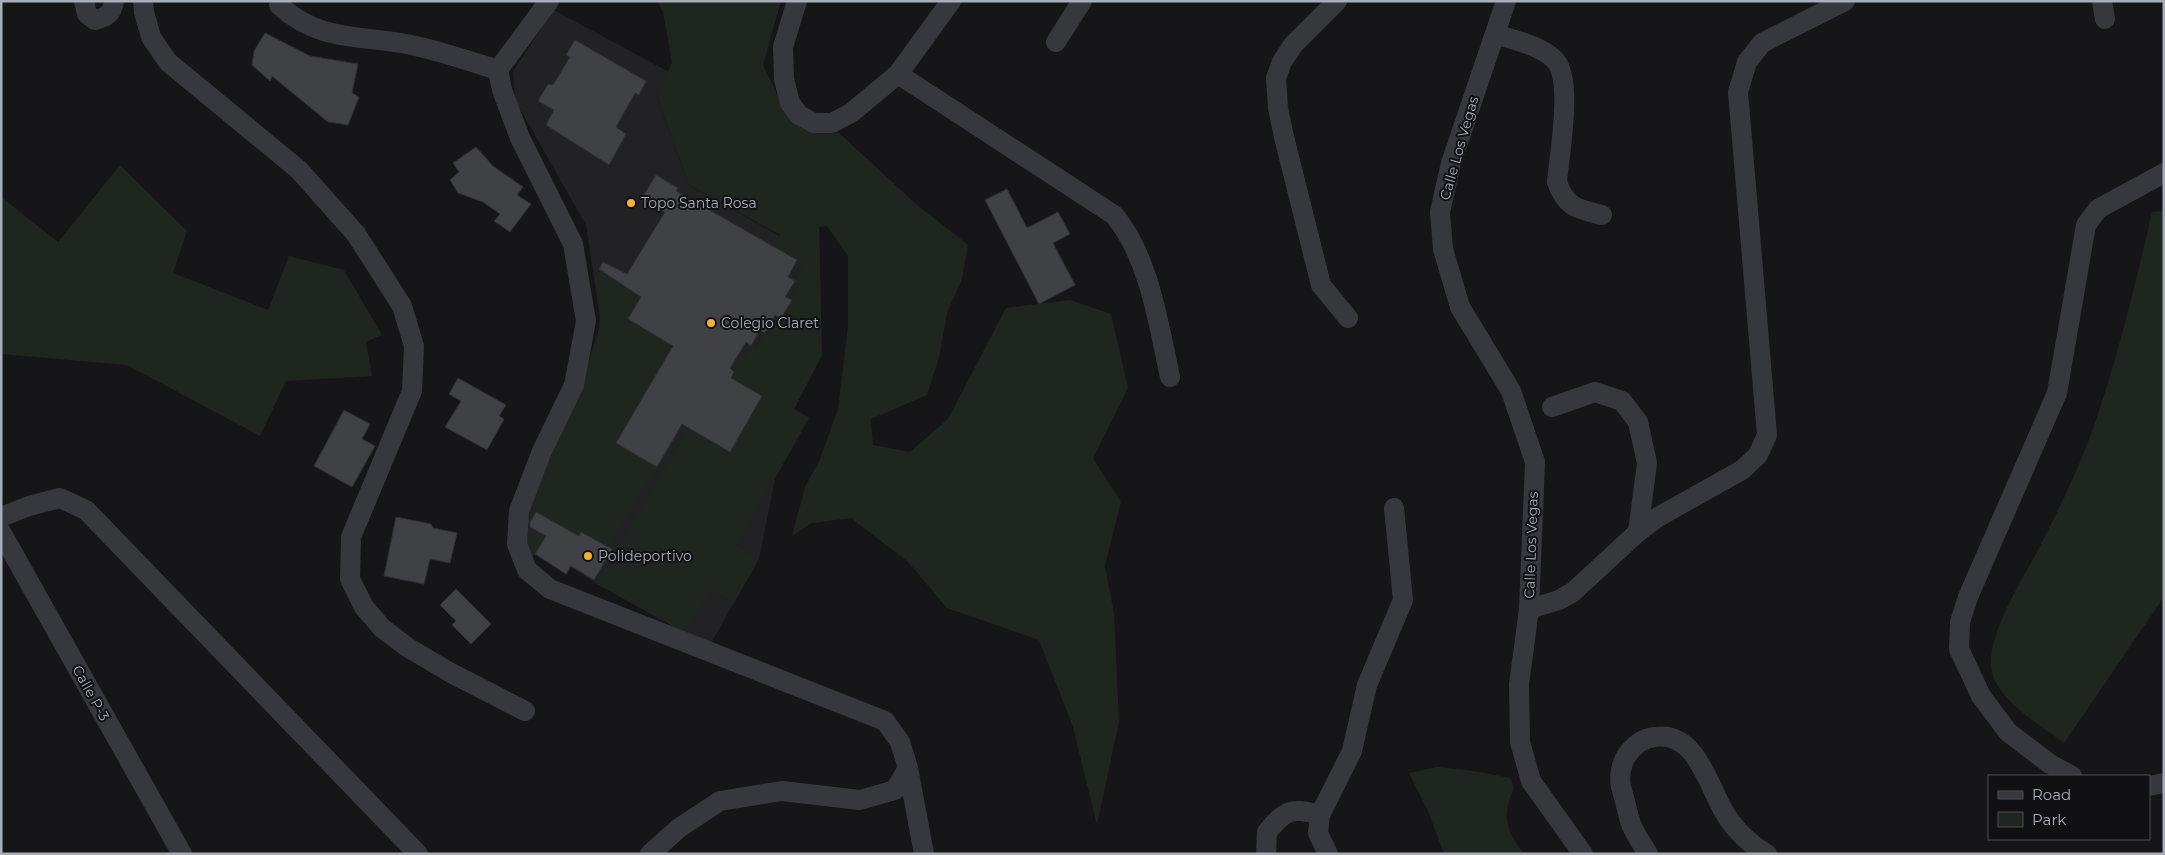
<svg xmlns="http://www.w3.org/2000/svg" width="2165" height="855" font-family="Montserrat,sans-serif">
<style>
.built{fill:#222225}
.green{fill:#1e261f}
.building{fill:#404145;stroke:#303034}
.lines{fill:none;stroke-linecap:round;stroke-linejoin:round}
.minor{stroke:#37383d;stroke-width:20}
.poi-dot{fill:#f2b134;stroke:#111113;stroke-width:2}
.labels{text-anchor:middle;stroke-width:4;stroke-linejoin:round;paint-order:stroke}
.street-label{font-size:14px;fill:#a8adb8;stroke:#111113}
.poi-label{font-size:14px;fill:#a8adb8;stroke:#111113;text-anchor:start}
</style>
<rect width="100%" height="100%" fill="#161618"/>
<polygon class="built" points="554,10 669,72 657,97 689,185 780,236 819,226 822,355 794,409 809,418 775,479 759,559 711,643 685,633 597,584 571,567 566,574 535,554 516,527 583,380 599,329 600,317 586,225 515,100 513,71"/>
<g class="green">
<polygon points="657,1 781,1 763,65 783,107 810,130 839,133 916,204 968,245 962,279 947,313 939,358 927,395 871,419 873,445 910,452 948,419 1006,308 1070,300 1111,314 1128,388 1093,458 1121,502 1105,566 1114,613 1119,722 1097,825 1073,727 1039,640 947,608 908,562 851,518 812,523 792,536 805,487 820,459 838,409 848,326 848,256 827,226 819,227 822,355 794,409 809,418 736,545 759,559 734,603 711,589 685,633 597,584 689,428 730,452 762,397 731,378 734,372 724,364 729,354 741,362 751,346 756,348 765,333 770,336 801,284 795,281 804,264 774,247 780,235 689,185 657,97 672,62 663,12"/>
<polygon points="120,165 187,231 173,273 268,310 289,256 344,270 382,335 366,342 372,376 286,381 260,436 127,365 1,354 1,197 58,242"/>
<path d="M 2164,211 L 2164,597 L 2064,743 C 2042,726 1999,701 1992,673 C 1984,638 2023,579 2039,548 C 2060,507 2081,464 2096,420 C 2119,352 2136,282 2152,212 Z"/>
<polygon points="602,273 641,297 629,319 679,349 664,361 617,443 657,467 608,547 582,532 579,536 536,512 528,526 546,536 531,559 516,527 583,380 599,329 600,317 594,276"/>
<path d="M 1437,767 L 1467,770 L 1511,778 L 1514,789 C 1501,815 1506,831 1524,854 L 1444,854 L 1428,811 L 1409,773 Z"/>
</g>
<g class="building">
<polygon points="265,33 310,56 358,64 352,93 359,97 348,125 328,122 272,76 270,81 252,65 254,51"/>
<polygon points="575,40 646,81 639,95 635,93 616,127 626,134 609,165 546,125 554,110 538,101 548,84 553,85 570,57 566,55"/>
<polygon points="476,147 493,166 523,187 517,195 531,204 510,232 494,221 500,214 483,202 458,193 450,180 459,172 453,163"/>
<polygon points="656,175 678,188 676,191 797,260 788,277 795,281 785,297 792,300 781,318 775,315 765,333 760,330 751,346 746,342 730,368 734,372 731,378 762,396 730,452 682,424 657,467 616,443 673,346 628,319 641,297 599,269 603,262 627,274 665,212 642,198"/>
<polygon points="1007,189 1027,228 1058,212 1070,234 1053,243 1075,285 1039,304 985,200"/>
<polygon points="458,378 506,405 499,416 504,419 487,450 445,427 461,401 449,394"/>
<polygon points="344,410 370,424 362,439 375,446 352,487 314,466"/>
<polygon points="536,512 579,536 581,532 612,549 594,580 571,566 566,574 535,554 546,536 530,527 530,522"/>
<polygon points="396,517 431,524 433,528 457,533 450,563 430,559 424,584 384,576"/>
<polygon points="456,589 491,624 471,644 452,625 456,621 440,605"/>
</g>
<g class="lines">
<g class="minor">
<path d="M 84,1 L 87,14 L 95,20 C 107,17 112,14 114,1"/>
<polyline points="143,1 144,12 151,37 168,62 299,170 356,234 402,306 414,346 412,391 351,537 350,579 364,607 382,628 407,647 451,673 525,711"/>
<polyline points="549,1 498,70 502,90 520,138 573,244 586,321 574,385 542,451 519,511 517,544 527,570 550,589 885,721 900,742 908,768 924,854"/>
<polyline points="797,1 783,47 784,79 790,103 799,115 814,123 832,123 851,113 898,74 951,1"/>
<polyline points="1337,1 1293,45 1282,62 1276,78 1278,108 1284,137 1321,285 1348,318"/>
<polyline points="1506,1 1451,163 1440,212 1443,249 1460,307 1511,391 1535,462 1529,609 1519,684 1520,742 1531,781 1583,854"/>
<polyline points="2102,1 2105,19"/>
<path d="M 279,5 C 324,46 367,33 420,47 C 446,53 472,62 498,70"/>
<path d="M 1495,34 C 1514,40 1539,45 1554,59 C 1574,77 1559,156 1557,182 C 1566,208 1578,209 1602,215"/>
<polyline points="1056,42 1082,1"/>
<path d="M 898,74 L 1114,215 C 1149,256 1159,326 1170,377"/>
<polyline points="1552,407 1595,392 1622,401 1638,422 1647,463 1638,532"/>
<polyline points="1,517 29,506 60,498 86,510 418,854"/>
<polyline points="1,532 182,854"/>
<polyline points="1529,609 1559,600 1573,592 1638,532 1658,517 1742,470 1758,455 1767,435 1738,92 1747,62 1762,43 1845,1"/>
<polyline points="2072,776 2050,764 2008,732 1981,696 1959,649 1960,622 1968,597 2057,393 2086,225 2098,209 2164,173"/>
<polyline points="2149,786 2164,783"/>
<polyline points="650,854 679,828 720,801 782,791 860,800 895,790 908,768"/>
<path d="M 1266,854 L 1267,832 C 1285,810 1292,807 1320,815"/>
<polyline points="1328,854 1318,833 1320,815 1352,751 1367,685 1403,600 1394,508"/>
<path d="M 1648,854 C 1642,844 1635,834 1631,824 C 1627,812 1625,799 1621,787 C 1619,777 1621,763 1627,755 C 1634,745 1643,738 1655,737 C 1697,730 1709,789 1726,815 C 1735,830 1752,846 1767,854"/>
</g>
</g>
<g class="poi-dot">
<circle cx="631" cy="203" r="5"/>
<circle cx="711" cy="323" r="5"/>
<circle cx="588" cy="556" r="5"/>
</g>
<g class="labels">
<g class="street-label">
<text transform="translate(1459 148) rotate(-74)" y="5">Calle Los Vegas</text>
<text transform="translate(1531 545) rotate(-88)" y="5">Calle Los Vegas</text>
<text transform="translate(91 693) rotate(61)" y="5">Calle P-3</text>
</g>
<g class="poi-label">
<text x="641" y="208">Topo Santa Rosa</text>
<text x="721" y="328">Colegio Claret</text>
<text x="598" y="561">Polideportivo</text>
</g>
</g>
<rect width="2165" height="855" fill="none" stroke="#a8adb8" stroke-width="5"/>
<rect x="1988" y="775" width="162" height="65" fill="#111113" stroke="#4d4f55"/>
<rect x="1998" y="791" width="25" height="8" fill="#37383d" stroke="#4d4f55"/>
<text x="2032" y="800" font-size="15" fill="#a8adb8">Road</text>
<rect x="1998" y="812" width="25" height="15" fill="#1e261f" stroke="#4d4f55"/>
<text x="2032" y="825" font-size="15" fill="#a8adb8">Park</text>
</svg>
